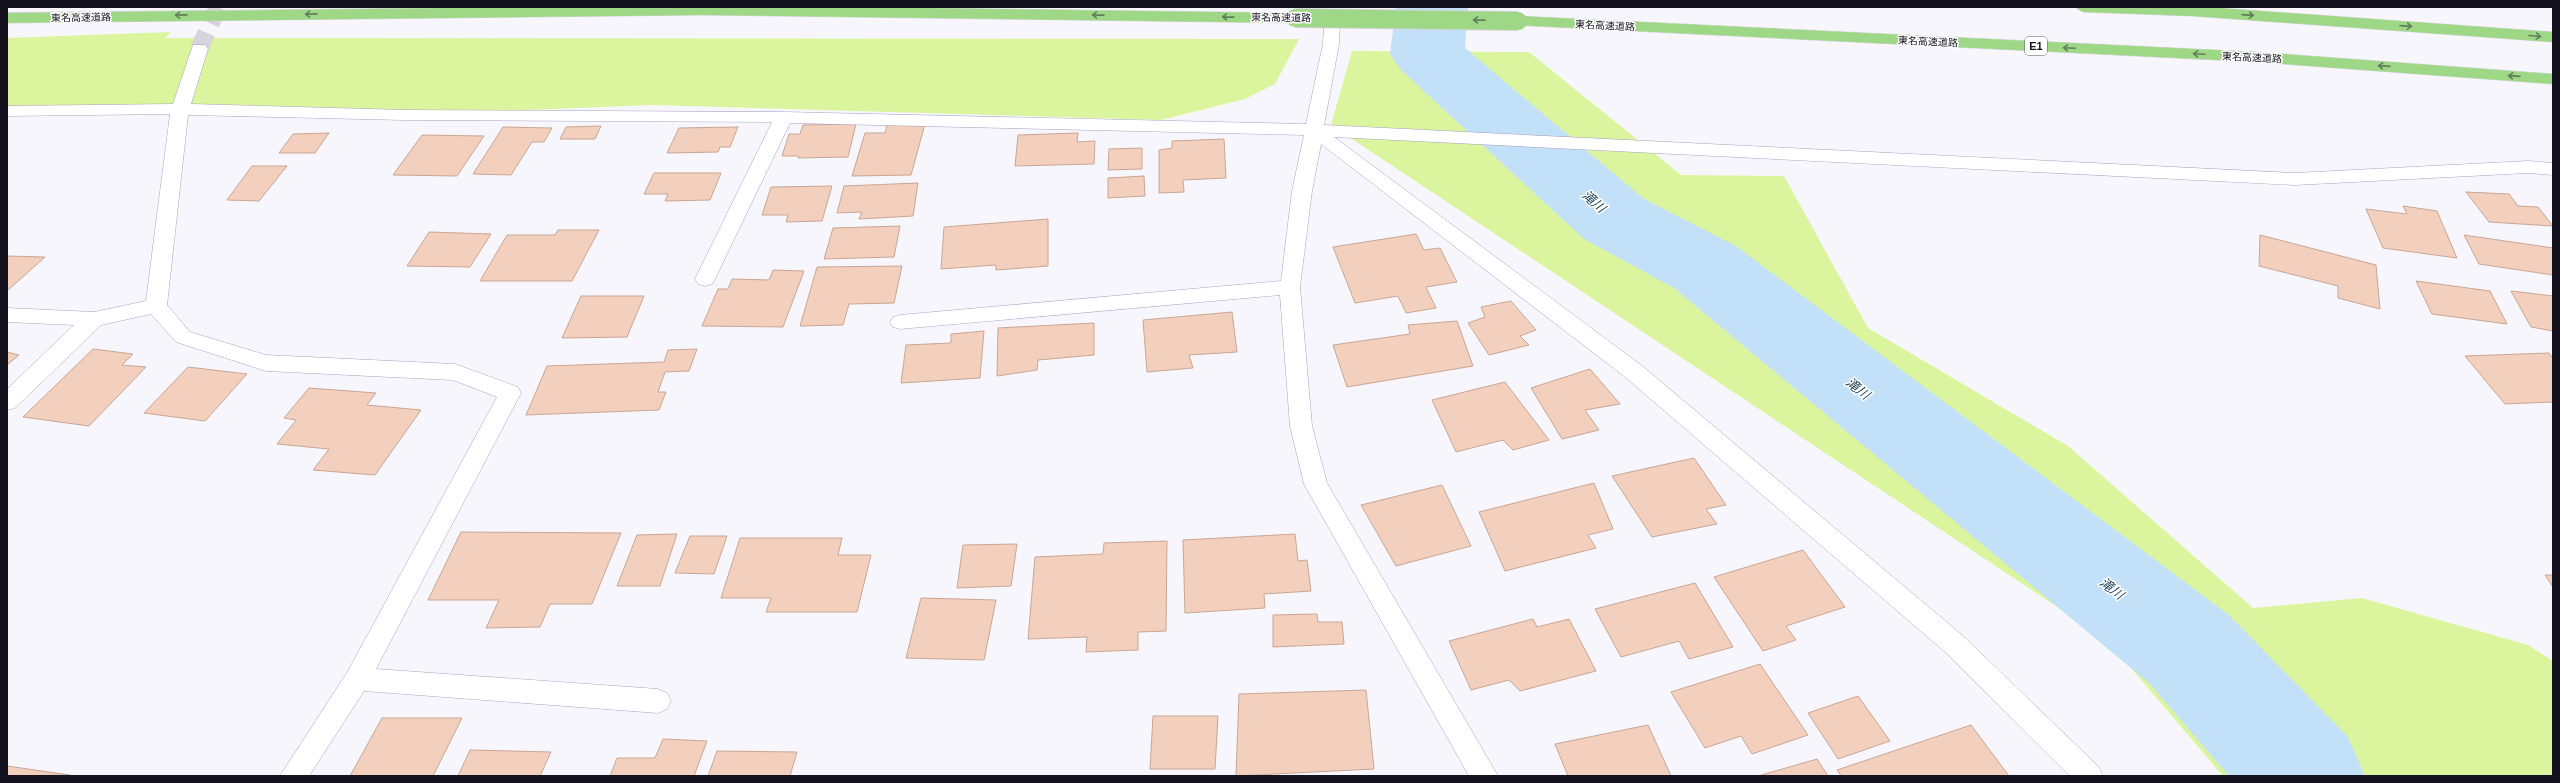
<svg xmlns="http://www.w3.org/2000/svg" width="2560" height="783" font-family="Helvetica,'Noto Sans JP',sans-serif">
<style>
.green{fill:#dbf59e}
.lines{fill:none;stroke-linecap:round;stroke-linejoin:round}
.river{fill:#c3e0f9;fill-rule:evenodd}
.building{fill:#f3d0be;stroke:#c9a693}
.minor-tunnel{stroke:#d5d4dc;stroke-width:18;stroke-dasharray:18 10;stroke-linecap:butt}
.minor-casing{stroke:#a8a2c3;stroke-width:1}
.highway-casing{stroke:#d5d4d6;stroke-width:1}
.minor{fill:#fff;fill-rule:evenodd}
.highway{fill:#9ed887;fill-rule:evenodd}
.highway-bridge-casing{stroke:#d5d4d6;stroke-width:20;stroke-linecap:butt}
.highway-bridge{stroke:#9ed887;stroke-width:18}
.oneway{stroke:#607f58}
.labels{text-anchor:middle;stroke-width:3;stroke-linejoin:round;paint-order:stroke}
.far-street-label{font-size:10px;fill:#14121e;stroke:#fff}
.shield{fill:#fff;stroke:#5a5962;stroke-width:1}
.shield-label{font-size:11px;font-weight:bold;fill:#14121e}
.water-label{font-size:13px;font-style:italic;fill:#1b3b54;stroke:#fff}
</style>
<rect width="100%" height="100%" fill="#f7f6fd"/>
<g class="green">
<polygon points="171,32 165,38 1299,39 1275,84 1245,99 1161,120 652,105 404,115 7,107 7,38"/>
<polygon points="1352,51 1529,52 1681,175 1784,176 1868,328 2068,446 2253,608 2362,598 2528,645 2553,661 2553,776 2223,776 2107,640 1331,125"/>
</g>
<g class="lines">
<polygon class="river" points="1396,7 1468,7 1465,48 1644,199 1736,246 2229,615 2348,737 2365,776 2229,776 2149,683 1674,288 1584,239 1401,70 1390,54"/>
</g>
<g class="building">
<polygon points="856,124 848,157 798,158 799,156 782,156 789,134 800,134 803,125"/>
<polygon points="925,124 911,175 852,176 865,133 885,133 887,125"/>
<polygon points="601,126 595,139 560,139 566,127"/>
<polygon points="503,127 552,128 544,142 532,142 511,175 473,174"/>
<polygon points="738,127 730,147 720,147 718,152 667,153 679,128"/>
<polygon points="329,133 315,153 279,153 293,134"/>
<polygon points="1078,133 1077,142 1095,141 1094,164 1015,166 1018,135"/>
<polygon points="422,135 484,136 457,176 393,175"/>
<polygon points="1224,139 1226,178 1183,180 1184,192 1159,193 1159,150 1172,148 1172,141"/>
<polygon points="1142,148 1142,169 1108,170 1109,149"/>
<polygon points="252,166 287,166 259,201 227,200"/>
<polygon points="654,173 721,173 710,200 665,201 668,194 644,194"/>
<polygon points="1144,176 1145,196 1108,198 1108,178"/>
<polygon points="918,183 913,216 859,219 862,212 837,213 844,186"/>
<polygon points="832,186 822,221 786,222 788,215 762,215 771,187"/>
<polygon points="2466,192 2509,194 2518,206 2538,207 2553,226 2489,222"/>
<polygon points="2403,206 2437,211 2457,258 2383,248 2366,209 2407,214"/>
<polygon points="1048,219 1048,266 996,270 996,265 941,269 944,227"/>
<polygon points="900,226 894,257 824,259 833,228"/>
<polygon points="558,230 599,230 572,281 480,281 507,235 555,235"/>
<polygon points="429,232 491,234 470,267 407,266"/>
<polygon points="1416,234 1424,250 1440,248 1457,282 1426,287 1436,308 1406,313 1398,296 1355,303 1333,247"/>
<polygon points="2260,235 2376,265 2380,309 2338,298 2338,286 2259,266"/>
<polygon points="2464,235 2553,248 2553,275 2479,264"/>
<polygon points="7,256 45,257 7,291"/>
<polygon points="902,266 894,303 849,304 843,325 800,326 817,267"/>
<polygon points="773,270 804,271 783,327 702,326 718,289 728,289 732,279 769,280"/>
<polygon points="2416,281 2490,291 2507,324 2432,314"/>
<polygon points="2511,291 2553,296 2553,331 2531,327"/>
<polygon points="581,296 644,296 627,337 562,338"/>
<polygon points="1511,301 1536,330 1520,336 1529,345 1489,355 1468,323 1485,317 1481,307"/>
<polygon points="1232,312 1237,352 1189,355 1193,368 1147,372 1143,320"/>
<polygon points="1457,321 1473,366 1347,387 1333,345 1410,334 1408,325"/>
<polygon points="1094,323 1094,355 1038,360 1037,370 997,376 998,328"/>
<polygon points="984,331 980,378 901,383 906,345 951,343 951,334"/>
<polygon points="93,349 133,354 122,365 146,367 89,426 23,417"/>
<polygon points="697,349 689,371 665,372 658,392 666,392 659,410 526,415 547,366 664,362 668,350"/>
<polygon points="7,352 19,355 7,365"/>
<polygon points="2549,353 2553,358 2553,402 2505,404 2465,356"/>
<polygon points="188,367 247,374 205,421 144,413"/>
<polygon points="1590,369 1620,404 1585,410 1599,430 1562,439 1531,388"/>
<polygon points="1505,382 1549,440 1513,450 1503,440 1456,452 1432,400"/>
<polygon points="309,388 376,393 367,405 421,410 375,475 313,470 329,449 277,444 296,420 284,418"/>
<polygon points="1694,458 1726,505 1706,509 1717,524 1652,537 1612,476"/>
<polygon points="1594,483 1613,529 1588,535 1596,548 1505,571 1479,512"/>
<polygon points="1442,485 1471,546 1396,566 1361,505"/>
<polygon points="461,532 621,533 592,604 550,604 540,627 486,628 499,600 428,600"/>
<polygon points="677,534 660,586 617,586 637,535"/>
<polygon points="1295,534 1298,561 1307,560 1311,591 1264,594 1265,608 1185,613 1183,540"/>
<polygon points="690,536 727,536 714,574 675,573"/>
<polygon points="740,538 842,538 838,555 871,555 857,612 766,612 771,598 721,598"/>
<polygon points="1167,541 1166,631 1138,632 1138,650 1086,652 1087,637 1028,639 1035,557 1103,554 1104,543"/>
<polygon points="1017,544 1011,586 957,588 963,545"/>
<polygon points="1803,550 1845,607 1786,626 1796,640 1763,651 1714,577"/>
<polygon points="2545,575 2553,575 2553,587"/>
<polygon points="1695,583 1733,647 1689,659 1679,641 1621,657 1595,609"/>
<polygon points="921,598 996,600 984,660 906,658"/>
<polygon points="1317,614 1318,622 1342,622 1344,644 1273,647 1273,615"/>
<polygon points="1533,619 1537,627 1569,619 1596,671 1520,691 1509,680 1471,690 1449,641"/>
<polygon points="1760,664 1808,735 1752,754 1741,736 1705,748 1671,692"/>
<polygon points="1366,690 1374,769 1236,776 1239,694"/>
<polygon points="1858,696 1890,741 1838,759 1808,713"/>
<polygon points="1153,716 1218,716 1215,769 1150,769"/>
<polygon points="382,718 462,718 433,776 350,776"/>
<polygon points="1648,725 1671,776 1568,776 1555,744"/>
<polygon points="1971,725 2009,776 1841,776 1837,770"/>
<polygon points="663,739 707,741 694,776 610,776 617,758 655,758"/>
<polygon points="470,750 551,752 540,776 458,776"/>
<polygon points="717,751 797,752 790,776 708,776"/>
<polygon points="1817,759 1828,776 1758,776"/>
<polygon points="7,766 70,775 7,776"/>
</g>
<g class="lines">
<polyline class="minor-tunnel" points="199,49 218,7"/>
<g class="minor-casing">
<polygon id="minor" points="1325,7 1341,7 1339,44 1324,125 2295,173 2528,161 2553,163 2553,175 2528,173 2295,185 1334,137 1641,365 1962,635 2099,767 2103,776 2070,776 1944,651 1625,377 1321,144 1312,191 1300,287 1312,426 1327,483 1498,776 1469,776 1304,484 1290,426 1280,295 900,329 893,327 890,322 893,317 900,315 1281,281 1292,191 1304,135 790,123 715,279 712,284 705,286 698,284 695,279 772,122 404,120 188,115 167,305 190,332 266,355 455,364 518,387 521,393 376,669 658,689 667,693 671,701 667,709 658,713 364,691 309,776 280,776 348,671 497,397 453,380 266,371 176,342 151,314 101,325 15,408 7,410 7,389 74,325 7,322 7,308 94,312 146,301 170,114 7,116 7,106 173,104 193,45 205,45 208,49 191,104 404,110 784,112 1306,124 1323,44"/>
</g>
<g class="highway-casing">
<g id="highway">
<polygon points="533,7 847,7 1295,13 1303,18 1295,23 703,15 7,23 7,13"/>
<polygon points="2075,7 2205,7 2553,32 2553,42 2192,16 2083,12"/>
<polygon points="1518,16 2256,52 2553,74 2553,84 2256,62 1512,25 1510,21"/>
</g>
</g>
<use href="#minor" class="minor"/>
<use href="#highway" class="highway"/>
<g class="highway-bridge-casing">
<polyline id="highway-bridge" points="1295,18 1518,21"/>
</g>
<use href="#highway-bridge" class="highway-bridge"/>
</g>
<defs><path id="oneway-shaft" d="M-6 0H5M1.5-3L5.5 0L1.5 3" fill="none" stroke-width="1.6" stroke-linecap="round" stroke-linejoin="round"/></defs>
<g class="oneway">
<use href="#oneway-shaft" transform="translate(311 14) rotate(179)"/>
<use href="#oneway-shaft" transform="translate(181 15) rotate(179)"/>
<use href="#oneway-shaft" transform="translate(1098 15) rotate(-179)"/>
<use href="#oneway-shaft" transform="translate(2248 15) rotate(4)"/>
<use href="#oneway-shaft" transform="translate(1228 17) rotate(-179)"/>
<use href="#oneway-shaft" transform="translate(1479 20) rotate(-179)"/>
<use href="#oneway-shaft" transform="translate(2406 26) rotate(4)"/>
<use href="#oneway-shaft" transform="translate(2535 36) rotate(5)"/>
<use href="#oneway-shaft" transform="translate(2069 48) rotate(-177)"/>
<use href="#oneway-shaft" transform="translate(2199 54) rotate(-177)"/>
<use href="#oneway-shaft" transform="translate(2384 66) rotate(-176)"/>
<use href="#oneway-shaft" transform="translate(2514 76) rotate(-176)"/>
</g>
<g class="labels">
<g class="far-street-label">
<text transform="translate(81 17) rotate(-1)" y="4">東名高速道路</text>
<text transform="translate(1281 17) rotate(1)" y="4">東名高速道路</text>
<text transform="translate(1605 25) rotate(3)" y="4">東名高速道路</text>
<text transform="translate(1928 41) rotate(3)" y="4">東名高速道路</text>
<text transform="translate(2252 57) rotate(3)" y="4">東名高速道路</text>
</g>
<rect class="shield" x="2025" y="37" width="22" height="18" rx="3"/>
<g class="shield-label">
<text x="2036" y="50">E1</text>
</g>
<g class="water-label">
<text transform="translate(1594 201) rotate(41)" y="5">滝川</text>
<text transform="translate(1858 388) rotate(38)" y="5">滝川</text>
<text transform="translate(2112 588) rotate(38)" y="5">滝川</text>
</g>
</g>
<rect width="2560" height="783" fill="none" stroke="#14121e" stroke-width="16"/>
</svg>
